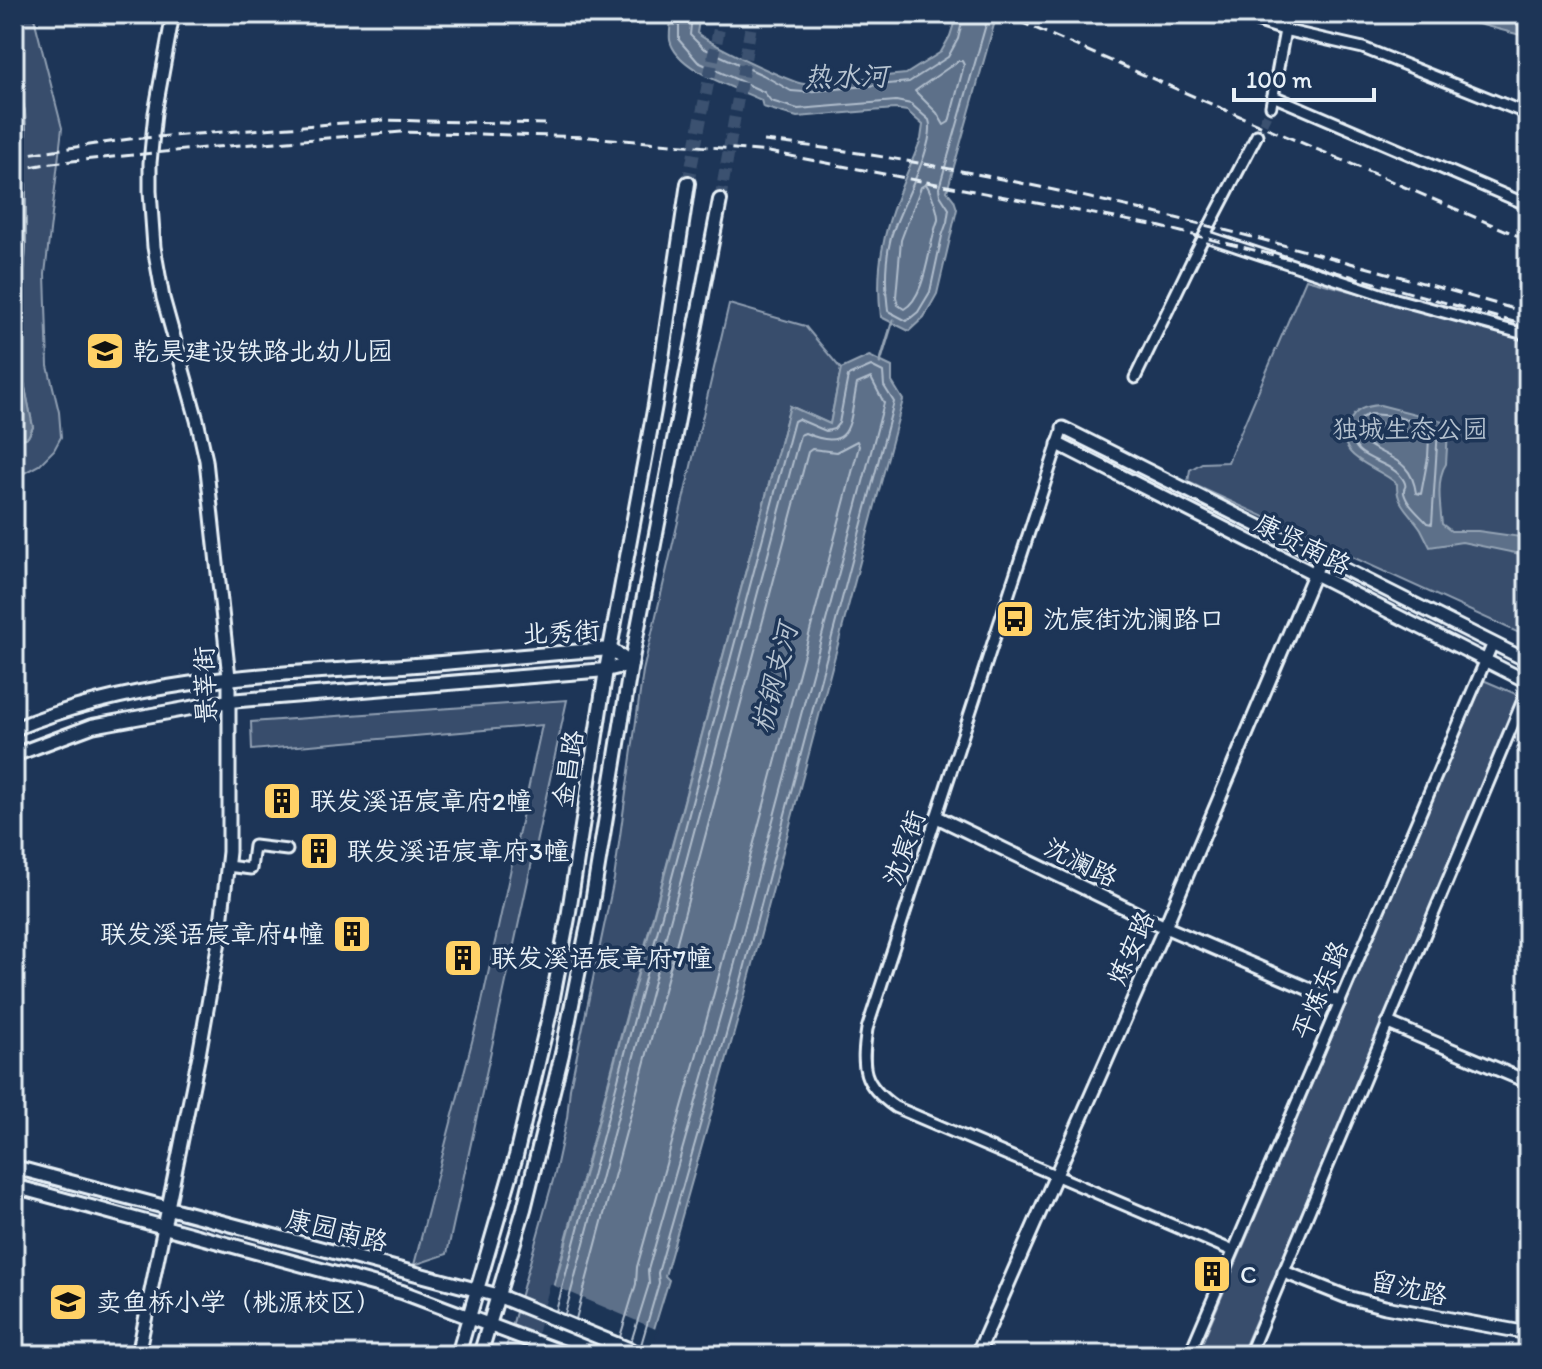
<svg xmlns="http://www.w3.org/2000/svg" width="1542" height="1369" font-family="Itim,'LXGW WenKai TC',sans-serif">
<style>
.green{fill:#374d6c;stroke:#909fb2;stroke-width:2}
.water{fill:#5d7089;stroke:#95a4b5;stroke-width:2}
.pier{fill:#1d3557}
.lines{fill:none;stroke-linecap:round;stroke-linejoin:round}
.shore{stroke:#b0bdcc;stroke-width:2}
.stream{stroke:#95a4b5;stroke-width:3}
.minor-tunnel{stroke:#3b516f;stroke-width:9;stroke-dasharray:9 4.5;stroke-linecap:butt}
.secondary-tunnel{stroke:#3b516f;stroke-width:12;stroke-dasharray:12 6;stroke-linecap:butt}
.minor-casing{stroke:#e8f1f8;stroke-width:15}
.tertiary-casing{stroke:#e8f1f8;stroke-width:17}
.secondary-casing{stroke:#e8f1f8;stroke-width:18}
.minor{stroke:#1d3557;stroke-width:9}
.tertiary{stroke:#1d3557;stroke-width:11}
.secondary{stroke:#1d3557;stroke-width:12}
.rail{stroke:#e8f1f8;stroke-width:3;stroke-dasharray:12 6;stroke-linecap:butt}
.labels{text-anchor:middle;stroke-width:7;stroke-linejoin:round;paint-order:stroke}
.poi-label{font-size:26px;fill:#e8f1f8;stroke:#1d3557;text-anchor:start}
.park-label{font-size:26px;fill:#b3c0ce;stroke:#1d3557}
.street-label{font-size:26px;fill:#e8f1f8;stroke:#1d3557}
.water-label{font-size:28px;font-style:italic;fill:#b7c4d1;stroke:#1d3557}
</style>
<rect width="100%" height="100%" fill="#1d3557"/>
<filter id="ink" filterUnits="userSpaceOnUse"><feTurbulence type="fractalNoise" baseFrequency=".0125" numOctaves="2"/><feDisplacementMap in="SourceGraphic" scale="16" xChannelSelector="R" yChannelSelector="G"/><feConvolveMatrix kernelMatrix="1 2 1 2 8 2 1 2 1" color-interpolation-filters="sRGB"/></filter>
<g filter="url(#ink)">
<g class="green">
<polygon points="14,14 33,14 62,128 45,274 48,366 59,412 61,437 54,450 39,465 15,478 14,442 28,437 33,427 18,353 26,246 25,112 14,60"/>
<polygon points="1306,279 1528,339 1528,637 1188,482 1190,470 1202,463 1228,462"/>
<polygon points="729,304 805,326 841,369 830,424 790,406 535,1355 504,1355 555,1173 567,1118 570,1088 614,879 643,671"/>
<polygon points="1483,680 1523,697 1241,1355 1197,1355"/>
<polygon points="567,700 447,1254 414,1265 480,1011 542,725 252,750 251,722"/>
</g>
<g class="water">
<path d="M 672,14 L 700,14 L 697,33 C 708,43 791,83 804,84 L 906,74 L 941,52 L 950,36 L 957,14 L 997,14 L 947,191 L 954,200 L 957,209 L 937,294 L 924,317 L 909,331 L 881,317 C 872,245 895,204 921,139 L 923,125 L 907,111 L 895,109 L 797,117 L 763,107 L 761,100 C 736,88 676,70 670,40 C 669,32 671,22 672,14 Z"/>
<polygon points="1440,14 1528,14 1528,37"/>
<polygon points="14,60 25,112 26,129 26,246 18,353 33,427 28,437 14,442"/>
<polygon points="869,356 892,367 892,382 903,400 745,994 665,1276 669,1280 646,1355 536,1355 790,406 830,424 841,369"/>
<path d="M 1380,405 L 1443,421 L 1448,430 L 1446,464 C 1436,478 1440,507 1442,524 L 1451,531 L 1478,531 L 1528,538 L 1528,593 L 1523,586 L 1528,566 L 1525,555 L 1462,542 L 1430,547 C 1427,541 1424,535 1421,529 C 1411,513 1396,505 1397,484 C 1378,465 1331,460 1349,423 C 1355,409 1365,406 1380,405 Z"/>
</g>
<polygon class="pier" points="550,1284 658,1330 650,1355 532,1355"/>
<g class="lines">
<g class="shore">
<path d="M 679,14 L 679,40 L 698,62 L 764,92 L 771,101 L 798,109 L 896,101 L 911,104 L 929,120 C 937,144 899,209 891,237 C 885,260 885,287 888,311 L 907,321 L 918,312 L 930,292 L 942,236 L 947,222 L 949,209 L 940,195 L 939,188 L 989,14"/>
<polyline points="692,14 690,35 703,48 763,75 791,91 804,92 909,82 948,57 958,39 964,14"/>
<polygon points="958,61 962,61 964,65 949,122 944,125 937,113 915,91"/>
<polyline points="14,98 18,129 18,245 14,300"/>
<path d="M 926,184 C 930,190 939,212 938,220 C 928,244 927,296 904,309 L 898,305 L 896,297 L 901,240 L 921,187 Z"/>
<path d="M 1370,414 L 1394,416 L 1438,429 L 1432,524 L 1427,523 C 1420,515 1407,505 1404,493 C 1403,485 1408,489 1404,481 C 1393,459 1346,461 1354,431 C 1356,422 1361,417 1370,414 Z"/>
<path d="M 1379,424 L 1429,437 L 1428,457 L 1421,494 L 1416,493 C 1411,457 1387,460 1363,441 L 1367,426 Z"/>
<polyline points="556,1311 794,421 798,419 826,431 834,429 839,423 848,376 871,366 883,372 884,386 894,402 738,992 658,1273 659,1283 641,1345"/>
<path d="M 565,1314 L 800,435 L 805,433 C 854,454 849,421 857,384 L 871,378 L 884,403 L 728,989 L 648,1270 L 649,1284 L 631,1342"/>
<polyline points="576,1319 808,452 812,449 836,452 857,441 859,446 716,986 637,1267 636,1284 620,1337"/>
</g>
<polyline class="stream" points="880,363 893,320"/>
<polyline class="minor-tunnel" points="1257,135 1271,106"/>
<g class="secondary-tunnel">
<polyline points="688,183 722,14"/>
<polyline points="720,200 753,14"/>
</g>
<g class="minor-casing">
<g id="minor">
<polyline points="1235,14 1284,30 1363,48 1528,114"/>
<polyline points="1273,96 1528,205"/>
<polyline points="1271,106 1288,14"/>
<polyline points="1205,236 1396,299 1528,335"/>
<polyline points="1135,378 1197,250 1257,135"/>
<path d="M 1063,428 L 867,1029 C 861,1068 862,1084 895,1107 L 1233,1251"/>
<polyline points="227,866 251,869 254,846 287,850"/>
<polyline points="1189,1355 1493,643"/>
<polyline points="1249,1355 1528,688"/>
</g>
</g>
<g class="tertiary-casing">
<g id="tertiary">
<polyline points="1063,428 1528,661"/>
<polyline points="1058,444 1528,682"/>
<polyline points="937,817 1165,927 1339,1002"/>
<polyline points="1388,1023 1528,1082"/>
<polyline points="1284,1272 1347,1297 1385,1307 1528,1333"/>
<polyline points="138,1355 199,1055 219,941 229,852 229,677 206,460 197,420 163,298 154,247 150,191 150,163 155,113 173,14"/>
<polyline points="977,1355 1165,927 1321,558"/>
</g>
</g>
<g class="secondary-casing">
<g id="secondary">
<path d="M 14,729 C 136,678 273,674 403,666 C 472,661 541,654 610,649 L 631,664"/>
<polyline points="14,755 92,726 229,701 606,670 631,664"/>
<polyline points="14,1167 496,1295 643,1355"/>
<polyline points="14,1186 402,1292 569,1355"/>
<polyline points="458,1355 516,1156 551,1008 568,918 606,670 655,405 688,183"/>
<polyline points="480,1355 524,1209 562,1054 590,915 631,664 720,200"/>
</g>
</g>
<use href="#minor" class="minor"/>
<use href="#tertiary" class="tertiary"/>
<use href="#secondary" class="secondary"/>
<g class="rail">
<polyline points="1002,14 1528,240"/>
<path d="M 764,141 C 857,150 949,168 1040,187 C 1204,222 1366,266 1528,313"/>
<polyline points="14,156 130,139 384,120 545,124"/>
<polyline points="14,170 52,163 215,147 401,132 589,137 769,152 1157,226 1294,260 1528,326"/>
</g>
</g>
</g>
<defs>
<g id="school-square" transform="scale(2)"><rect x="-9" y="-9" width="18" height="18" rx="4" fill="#ffd166" stroke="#1d3557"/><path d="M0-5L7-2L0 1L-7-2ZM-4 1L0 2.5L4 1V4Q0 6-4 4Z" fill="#111"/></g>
<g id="bus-square" transform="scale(2)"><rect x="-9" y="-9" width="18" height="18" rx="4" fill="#ffd166" stroke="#1d3557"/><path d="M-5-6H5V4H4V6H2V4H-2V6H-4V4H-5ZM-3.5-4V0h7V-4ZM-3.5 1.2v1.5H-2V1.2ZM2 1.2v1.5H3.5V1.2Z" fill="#111"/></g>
<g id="building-square" transform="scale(2)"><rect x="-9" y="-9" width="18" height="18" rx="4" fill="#ffd166" stroke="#1d3557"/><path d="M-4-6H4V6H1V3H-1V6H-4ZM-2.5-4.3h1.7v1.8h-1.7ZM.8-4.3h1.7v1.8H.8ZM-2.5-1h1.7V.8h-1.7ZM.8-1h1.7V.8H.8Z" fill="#111"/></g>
</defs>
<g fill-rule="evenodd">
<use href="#school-square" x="105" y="351"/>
<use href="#bus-square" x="1015" y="619"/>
<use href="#building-square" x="282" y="801"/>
<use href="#building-square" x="319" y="851"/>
<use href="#building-square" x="352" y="934"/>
<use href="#building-square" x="463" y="958"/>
<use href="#building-square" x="1212" y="1274"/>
<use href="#school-square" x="68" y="1302"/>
</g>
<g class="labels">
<g class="poi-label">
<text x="133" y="360">乾昊建设铁路北幼儿园</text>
<text x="1043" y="628">沈宸街沈澜路口</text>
<text x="310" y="810">联发溪语宸章府2幢</text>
<text x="347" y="860">联发溪语宸章府3幢</text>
<text x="324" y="943" text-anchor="end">联发溪语宸章府4幢</text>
<text x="491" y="967">联发溪语宸章府7幢</text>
<text x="1240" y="1283">C</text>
<text x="96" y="1311">卖鱼桥小学（桃源校区）</text>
</g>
<g class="park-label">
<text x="1410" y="438">独城生态公园</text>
</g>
<g class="street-label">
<text transform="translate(1303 544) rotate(27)" y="9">康贤南路</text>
<text transform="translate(561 632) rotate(-3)" y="9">北秀街</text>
<text transform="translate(205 685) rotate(-92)" y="9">景莘街</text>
<text transform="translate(568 769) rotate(-81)" y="9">金昌路</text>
<text transform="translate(904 848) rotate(-71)" y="9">沈宸街</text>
<text transform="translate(1081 862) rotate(26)" y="9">沈澜路</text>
<text transform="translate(1131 948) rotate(-66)" y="9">炼安路</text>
<text transform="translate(1320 990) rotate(-67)" y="9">平炼东路</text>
<text transform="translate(337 1230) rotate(14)" y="9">康园南路</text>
<text transform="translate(1409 1288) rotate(12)" y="9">留沈路</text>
</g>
<g class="water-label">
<text transform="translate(846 76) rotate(-1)" y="10">热水河</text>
<text transform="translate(774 678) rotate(-76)" y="10">杭钢支河</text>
</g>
</g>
<rect width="1542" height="1369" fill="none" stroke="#1d3557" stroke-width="48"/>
<rect x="24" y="24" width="1494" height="1321" fill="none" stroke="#e8f1f8" stroke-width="3" filter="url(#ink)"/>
<path d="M1234 88v12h140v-12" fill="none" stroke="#e8f1f8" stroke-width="4"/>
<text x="1246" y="88" font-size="24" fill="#e8f1f8" stroke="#1d3557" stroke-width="6" paint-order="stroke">100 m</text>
</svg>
